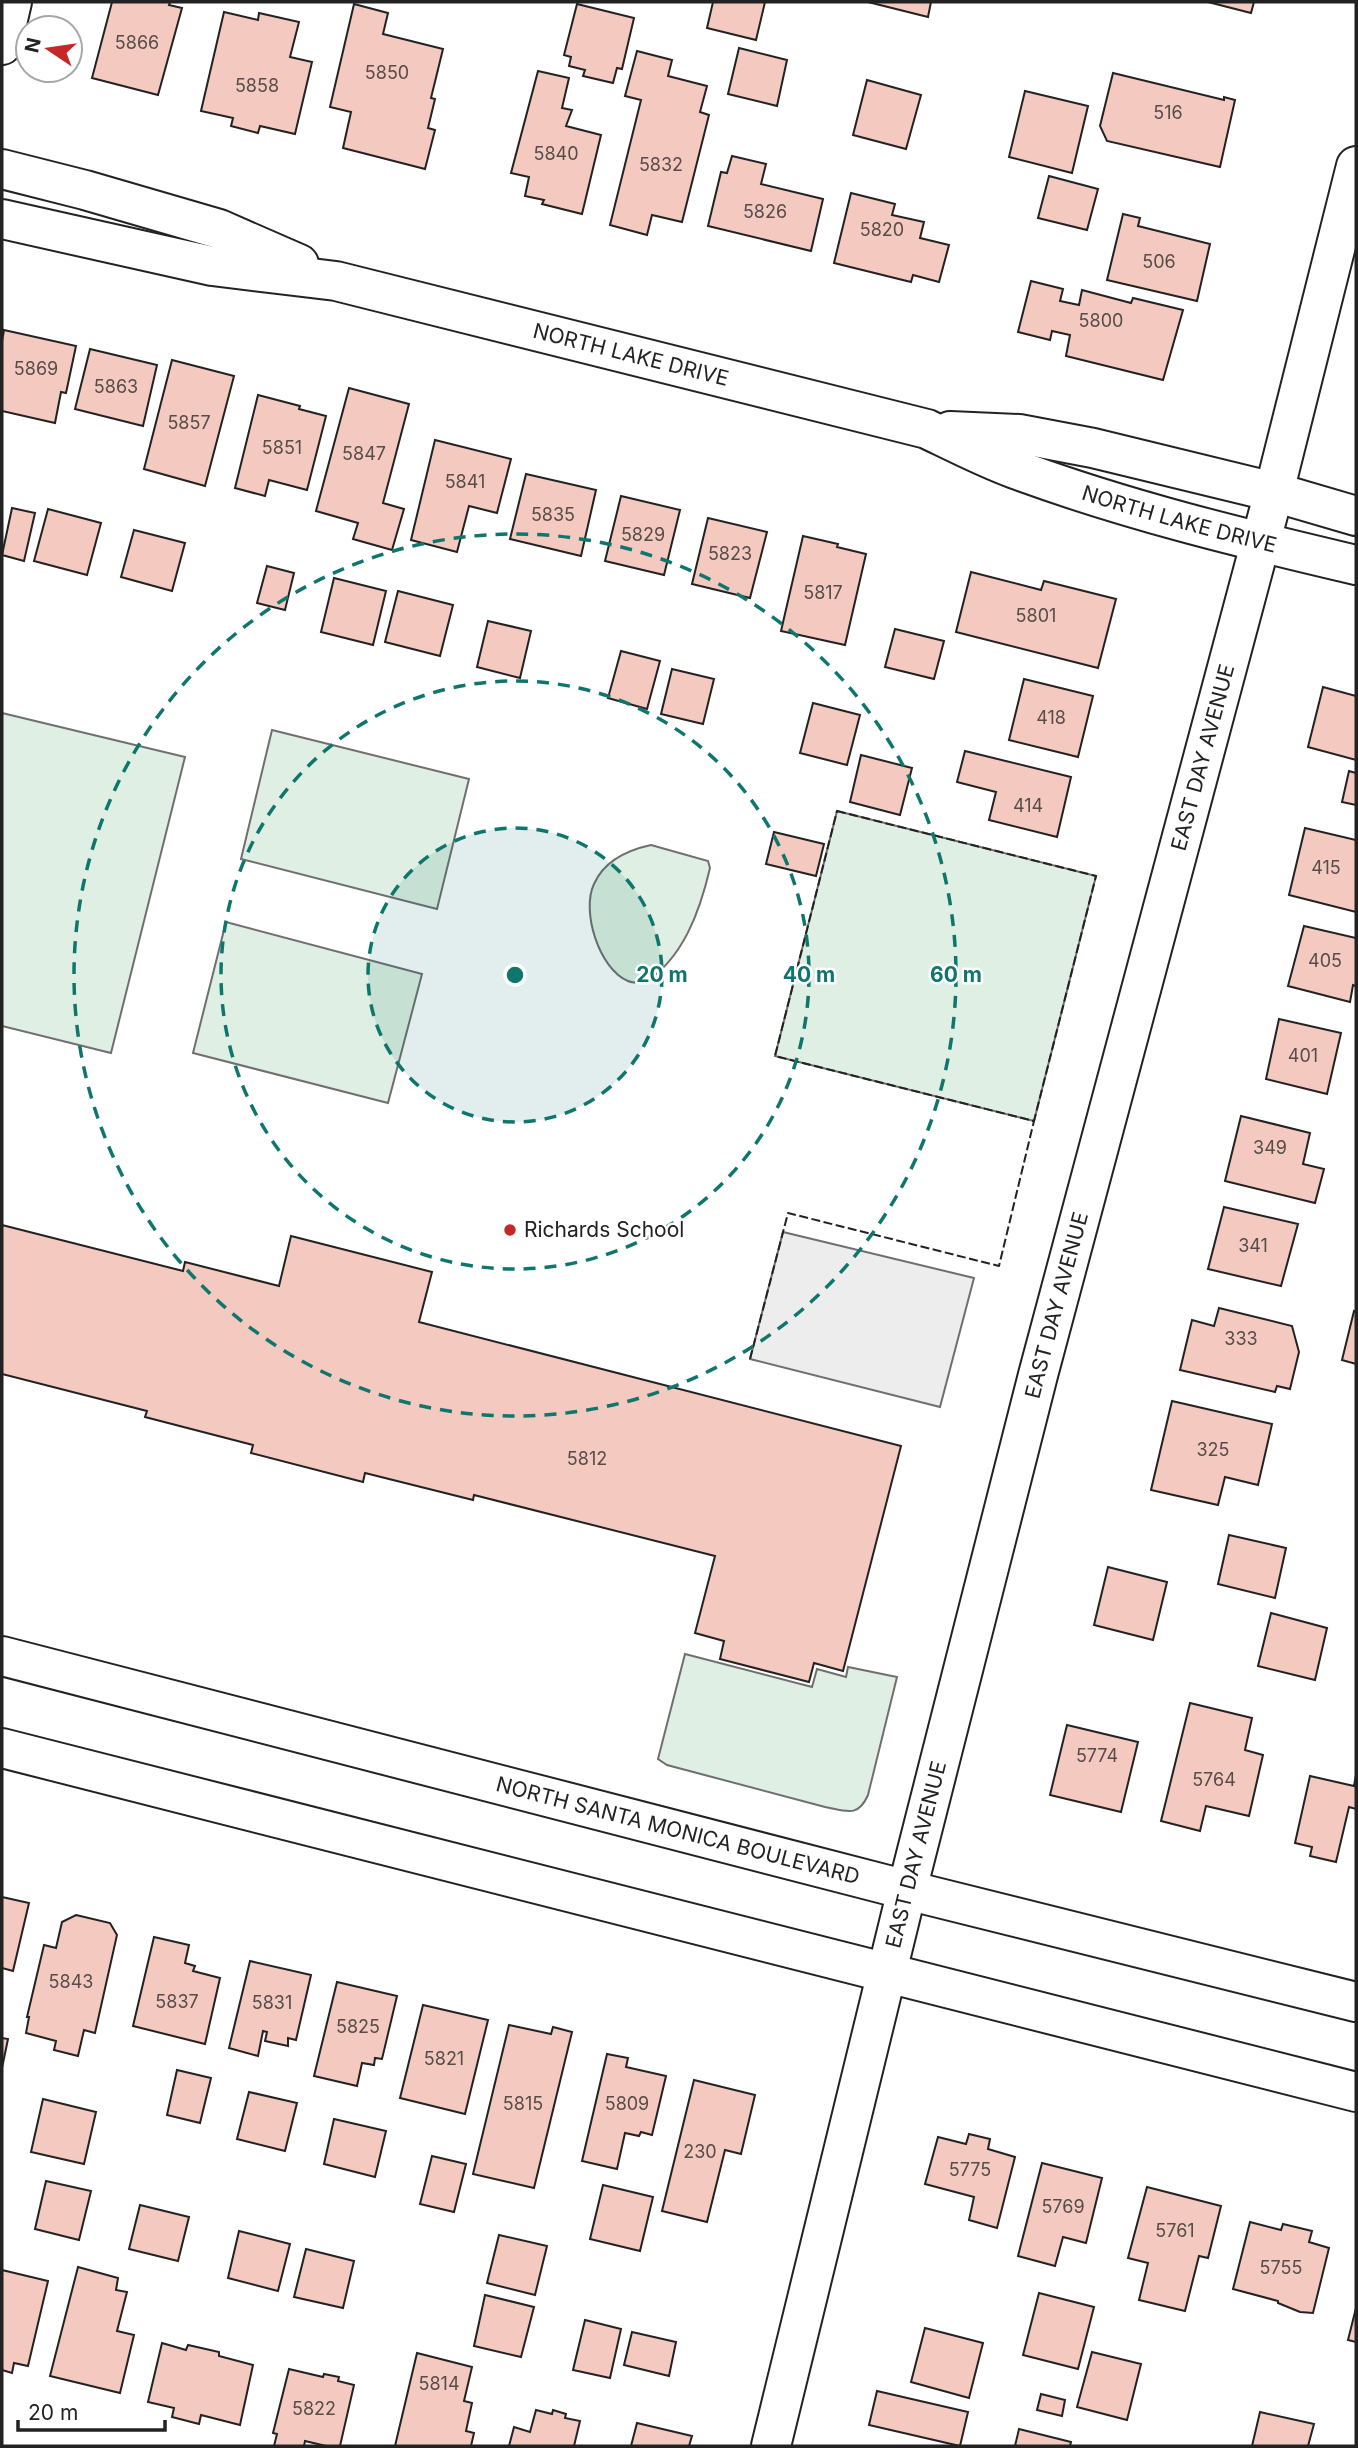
<svg xmlns="http://www.w3.org/2000/svg" width="1358" height="2448" font-family="Inter,sans-serif">
<style>
.green{fill:#e0efe3;stroke:#6f6f6f;stroke-width:2}
.parking{fill:#ededed;stroke:#6f6f6f;stroke-width:2}
.building{fill:#f3c9c0;stroke:#222;stroke-width:2}
.lines{fill:none;stroke-linecap:round;stroke-linejoin:round}
.minor-casing{stroke:#222;stroke-width:42}
.tertiary-casing{stroke:#222;stroke-width:42}
.primary-casing{stroke:#222;stroke-width:42}
.minor{stroke:#fff;stroke-width:38}
.tertiary{stroke:#fff;stroke-width:38}
.primary{stroke:#fff;stroke-width:38}
.fence{stroke:#222;stroke-width:2;stroke-dasharray:9 3.5;stroke-linecap:butt}
.ring{fill:none;stroke:#0f766e;stroke-width:3.5;stroke-dasharray:12 9}
.poi-dot{fill:#c62828;stroke:#fff;stroke-width:2.5}
.labels{text-anchor:middle;stroke-width:5;stroke-linejoin:round;paint-order:stroke}
.number-label{font-size:18px;fill:#564c4a}
.street-label{font-size:21px;fill:#222;stroke:#fff}
.poi-label{font-size:21px;fill:#222;stroke:#fff;text-anchor:start}
.centre{fill:#0f766e;stroke:#fff;stroke-width:3.5}
.ring-label{font-size:21px;text-anchor:middle;font-weight:bold;fill:#0f766e;stroke:#fff;stroke-width:5;stroke-linejoin:round;paint-order:stroke}
</style>
<rect width="100%" height="100%" fill="#fff"/>
<g class="green">
<polygon points="2,713 185,757 111,1053 2,1026"/>
<polygon points="272,730 469,779 437,909 241,859"/>
<polygon points="837,811 1096,876 1034,1121 775,1056"/>
<path d="M 651,845 L 708,861 L 710,868 C 700,911 683,959 644,983 C 639,983 632,983 628,981 C 599,969 581,911 594,884 C 604,861 628,850 651,845 Z"/>
<polygon points="226,922 422,974 388,1103 193,1053"/>
<path d="M 685,1654 L 812,1687 L 817,1669 L 846,1677 L 848,1667 L 897,1677 L 868,1795 C 858,1818 846,1811 825,1807 L 667,1765 L 658,1759 Z"/>
</g>
<polygon class="parking" points="783,1232 974,1278 940,1407 750,1359"/>
<g class="building">
<polygon points="112,2 170,2 169,5 182,8 158,95 92,78"/>
<polygon points="713,2 765,2 756,40 707,28"/>
<polygon points="868,2 931,2 928,17"/>
<polygon points="1208,2 1254,2 1251,13"/>
<polygon points="354,4 388,13 383,34 443,49 431,98 435,99 428,128 435,130 425,169 343,148 351,112 330,107"/>
<polygon points="577,4 634,18 622,69 617,68 613,83 583,76 585,70 569,66 571,57 564,55"/>
<polygon points="224,12 258,20 259,13 299,22 290,57 312,62 295,134 260,126 258,133 231,126 233,118 201,111"/>
<polygon points="739,48 787,60 777,106 728,94"/>
<polygon points="637,51 672,60 668,76 707,86 700,112 709,115 682,222 652,215 647,235 610,225 641,100 625,96"/>
<polygon points="538,71 569,78 562,108 572,110 566,126 601,135 582,214 542,204 544,200 525,196 529,177 511,173"/>
<polygon points="1113,73 1224,100 1224,97 1235,100 1220,167 1107,141 1100,126"/>
<polygon points="867,80 921,95 906,149 853,135"/>
<polygon points="1025,91 1088,106 1072,173 1009,157"/>
<polygon points="732,156 766,164 761,184 823,199 811,251 708,226 721,172 727,173"/>
<polygon points="1049,176 1098,189 1087,230 1038,218"/>
<polygon points="851,193 895,204 892,215 924,222 920,238 949,245 939,282 913,275 911,282 834,263"/>
<polygon points="1123,214 1140,218 1138,226 1210,244 1197,301 1107,280"/>
<polygon points="1031,281 1063,289 1060,301 1079,305 1082,290 1131,303 1133,298 1183,310 1163,380 1066,356 1070,335 1052,331 1050,340 1018,332"/>
<polygon points="4,330 76,346 66,393 61,392 55,423 2,411 2,341"/>
<polygon points="90,349 157,365 143,426 75,409"/>
<polygon points="172,360 234,376 205,486 144,469"/>
<polygon points="349,388 409,404 383,503 404,509 392,550 353,539 358,523 316,511"/>
<polygon points="258,395 300,406 299,409 326,416 307,490 269,480 265,496 235,488"/>
<polygon points="435,440 511,459 497,513 469,506 457,552 411,540"/>
<polygon points="526,474 596,490 581,556 510,539"/>
<polygon points="621,496 680,510 664,575 605,561"/>
<polygon points="12,508 35,513 24,561 2,555"/>
<polygon points="48,509 101,523 87,575 34,561"/>
<polygon points="708,518 767,532 750,598 692,584"/>
<polygon points="134,530 185,543 172,591 121,577"/>
<polygon points="803,536 838,544 837,547 866,554 845,645 781,631"/>
<polygon points="267,566 294,573 285,610 257,603"/>
<polygon points="971,572 1041,590 1044,581 1116,599 1098,668 956,632"/>
<polygon points="334,578 386,591 373,645 321,632"/>
<polygon points="398,591 453,605 440,656 385,642"/>
<polygon points="488,621 531,631 520,678 477,667"/>
<polygon points="895,629 944,641 934,679 885,667"/>
<polygon points="621,651 660,661 647,709 608,698"/>
<polygon points="672,669 714,679 703,724 661,714"/>
<polygon points="1024,679 1093,696 1078,757 1009,740"/>
<polygon points="1323,687 1356,696 1356,760 1308,747"/>
<polygon points="813,703 860,715 847,765 800,753"/>
<polygon points="965,751 1071,777 1057,837 989,820 996,792 957,782"/>
<polygon points="861,755 912,768 900,815 850,802"/>
<polygon points="1349,771 1356,773 1356,805 1342,802"/>
<polygon points="1305,828 1356,840 1356,912 1289,895"/>
<polygon points="774,832 824,844 816,876 766,864"/>
<polygon points="1304,926 1356,938 1356,986 1353,985 1350,1002 1288,986"/>
<polygon points="1279,1019 1341,1033 1327,1094 1266,1079"/>
<polygon points="1241,1116 1310,1133 1303,1164 1324,1169 1315,1203 1225,1181"/>
<polygon points="1224,1207 1298,1224 1281,1286 1208,1269"/>
<polygon points="2,1225 183,1271 185,1262 279,1286 291,1236 432,1272 419,1322 901,1446 843,1671 814,1663 809,1682 720,1659 724,1641 695,1633 715,1556 474,1495 473,1500 365,1473 363,1482 251,1453 253,1445 145,1417 147,1411 2,1374"/>
<polygon points="1219,1308 1292,1326 1299,1352 1290,1389 1277,1386 1275,1392 1180,1370 1192,1320 1214,1326"/>
<polygon points="1354,1311 1356,1312 1356,1364 1342,1360"/>
<polygon points="1172,1401 1272,1424 1258,1485 1225,1477 1218,1505 1151,1490"/>
<polygon points="1229,1535 1286,1548 1275,1598 1218,1584"/>
<polygon points="1108,1567 1167,1582 1153,1640 1094,1625"/>
<polygon points="1271,1613 1327,1628 1315,1680 1258,1666"/>
<polygon points="1190,1703 1252,1718 1245,1750 1263,1755 1249,1816 1206,1806 1200,1831 1161,1821"/>
<polygon points="1067,1725 1138,1742 1121,1812 1050,1795"/>
<polygon points="1356,1775 1356,1809 1349,1807 1336,1862 1310,1856 1312,1847 1295,1843 1310,1776 1354,1786"/>
<polygon points="2,1897 29,1903 13,1971 2,1968"/>
<polygon points="76,1915 110,1923 117,1935 95,2033 84,2030 78,2056 54,2050 56,2041 26,2033 29,2017 27,2017 44,1945 56,1948 62,1922"/>
<polygon points="154,1937 189,1945 185,1963 195,1966 193,1971 220,1978 205,2044 133,2026"/>
<polygon points="250,1961 311,1975 296,2040 288,2038 288,2046 265,2041 267,2032 263,2031 258,2056 229,2048"/>
<polygon points="337,1982 397,1996 382,2059 375,2058 374,2065 362,2063 357,2086 314,2076"/>
<polygon points="423,2005 488,2020 465,2114 400,2098"/>
<polygon points="509,2025 551,2034 553,2027 572,2032 534,2188 473,2174"/>
<polygon points="2,2038 8,2039 2,2068"/>
<polygon points="607,2054 628,2058 626,2067 666,2076 652,2135 641,2132 639,2136 625,2133 617,2169 582,2161"/>
<polygon points="177,2070 211,2078 200,2123 167,2115"/>
<polygon points="694,2080 755,2095 741,2154 725,2150 707,2222 662,2211"/>
<polygon points="249,2092 297,2103 285,2151 237,2139"/>
<polygon points="43,2099 96,2112 84,2164 31,2152"/>
<polygon points="334,2119 386,2131 375,2177 324,2164"/>
<polygon points="969,2134 990,2139 988,2149 1015,2157 997,2228 969,2220 974,2197 925,2184 938,2137 966,2144"/>
<polygon points="432,2156 466,2164 454,2212 420,2204"/>
<polygon points="1042,2163 1102,2178 1086,2243 1063,2237 1055,2266 1018,2256"/>
<polygon points="46,2181 91,2191 79,2240 35,2229"/>
<polygon points="603,2185 653,2197 640,2251 590,2239"/>
<polygon points="1147,2187 1221,2206 1208,2258 1199,2256 1185,2311 1139,2300 1148,2263 1128,2258"/>
<polygon points="140,2205 189,2217 178,2261 129,2249"/>
<polygon points="1250,2222 1281,2230 1283,2224 1312,2231 1309,2242 1329,2248 1313,2313 1300,2312 1278,2303 1278,2301 1233,2289"/>
<polygon points="239,2231 290,2244 278,2291 228,2278"/>
<polygon points="499,2235 547,2246 535,2295 487,2283"/>
<polygon points="306,2249 354,2261 343,2308 294,2297"/>
<polygon points="78,2267 118,2278 116,2290 127,2292 117,2331 134,2335 120,2393 50,2376"/>
<polygon points="2,2270 48,2281 28,2366 14,2363 12,2373 2,2370"/>
<polygon points="1039,2293 1094,2307 1078,2369 1023,2355"/>
<polygon points="485,2295 534,2307 521,2357 474,2346"/>
<polygon points="1356,2308 1356,2342 1348,2340"/>
<polygon points="585,2320 621,2329 610,2378 573,2370"/>
<polygon points="925,2328 983,2343 969,2398 911,2382"/>
<polygon points="632,2332 676,2342 669,2376 624,2365"/>
<polygon points="162,2343 186,2350 188,2345 219,2352 219,2356 253,2365 240,2425 201,2415 199,2424 172,2417 174,2408 148,2402"/>
<polygon points="1092,2352 1141,2364 1127,2420 1077,2407"/>
<polygon points="417,2353 472,2367 464,2401 472,2403 466,2431 474,2433 471,2446 395,2446"/>
<polygon points="289,2369 323,2377 324,2374 339,2377 338,2381 354,2385 340,2446 326,2446 305,2441 304,2446 274,2446 277,2434 273,2433"/>
<polygon points="877,2391 968,2412 960,2446 869,2425"/>
<polygon points="1041,2394 1065,2400 1062,2416 1037,2410"/>
<polygon points="536,2410 552,2414 553,2410 566,2414 565,2418 580,2421 574,2446 509,2446 514,2427 530,2432"/>
<polygon points="1260,2412 1314,2424 1308,2446 1252,2446"/>
<polygon points="637,2423 692,2436 689,2446 631,2446"/>
<polygon points="1019,2429 1071,2442 1070,2446 1015,2446"/>
</g>
<g class="lines">
<g class="minor-casing">
<g id="minor">
<polyline points="2,45 12,2"/>
<path id="s1" d="M 771,2446 L 907,1890 L 1038,1375 L 1274,492 L 1356,166"/>
</g>
</g>
<g class="tertiary-casing">
<g id="tertiary">
<path id="s2" d="M 2,1656 L 907,1890 L 1356,2002"/>
<polyline points="2,1748 1356,2092"/>
</g>
</g>
<g class="primary-casing">
<g id="primary">
<polyline points="2,169 85,190 219,229 299,264"/>
<path id="s3" d="M 2,219 L 212,266 L 336,281 L 927,429 C 956,443 985,458 1015,469 C 1126,510 1241,538 1356,565"/>
<polyline points="950,431 1019,434 1093,448 1274,492 1356,516"/>
</g>
</g>
<use href="#minor" class="minor"/>
<use href="#tertiary" class="tertiary"/>
<use href="#primary" class="primary"/>
<g class="fence">
<polygon points="837,811 1096,876 1034,1121 775,1056"/>
<polyline points="750,1359 788,1213 999,1266 1034,1121 1032,1121"/>
</g>
</g>
<circle cx="515" cy="975" r="147" fill="#0f766e" fill-opacity=".12"/>
<g class="ring">
<circle cx="515" cy="975" r="147"/>
<circle cx="515" cy="975" r="294"/>
<circle cx="515" cy="975" r="441"/>
</g>
<circle class="poi-dot" cx="510" cy="1230" r="7"/>
<g class="labels">
<g class="number-label">
<text x="137" y="49">5866</text>
<text x="387" y="79">5850</text>
<text x="257" y="92">5858</text>
<text x="1168" y="119">516</text>
<text x="556" y="160">5840</text>
<text x="661" y="171">5832</text>
<text x="765" y="218">5826</text>
<text x="882" y="236">5820</text>
<text x="1159" y="268">506</text>
<text x="1101" y="327">5800</text>
<text x="36" y="375">5869</text>
<text x="116" y="393">5863</text>
<text x="189" y="429">5857</text>
<text x="282" y="454">5851</text>
<text x="364" y="460">5847</text>
<text x="465" y="488">5841</text>
<text x="553" y="521">5835</text>
<text x="643" y="541">5829</text>
<text x="730" y="560">5823</text>
<text x="823" y="599">5817</text>
<text x="1036" y="622">5801</text>
<text x="1051" y="724">418</text>
<text x="1028" y="812">414</text>
<text x="1326" y="874">415</text>
<text x="1325" y="967">405</text>
<text x="1303" y="1062">401</text>
<text x="1270" y="1154">349</text>
<text x="1253" y="1252">341</text>
<text x="1241" y="1345">333</text>
<text x="1213" y="1456">325</text>
<text x="587" y="1465">5812</text>
<text x="1097" y="1762">5774</text>
<text x="1214" y="1786">5764</text>
<text x="71" y="1988">5843</text>
<text x="177" y="2008">5837</text>
<text x="272" y="2009">5831</text>
<text x="358" y="2033">5825</text>
<text x="444" y="2065">5821</text>
<text x="523" y="2110">5815</text>
<text x="627" y="2110">5809</text>
<text x="700" y="2158">230</text>
<text x="970" y="2176">5775</text>
<text x="1063" y="2213">5769</text>
<text x="1175" y="2237">5761</text>
<text x="1281" y="2274">5755</text>
<text x="439" y="2390">5814</text>
<text x="314" y="2415">5822</text>
</g>
<g class="street-label">
<text dy="7" stroke="none"><textPath href="#s3" startOffset="644">NORTH LAKE DRIVE</textPath></text>
<text dy="7" stroke="none"><textPath href="#s3" startOffset="1218">NORTH LAKE DRIVE</textPath></text>
<text dy="7" stroke="none"><textPath href="#s1" startOffset="1743">EAST DAY AVENUE</textPath></text>
<text dy="7" stroke="none"><textPath href="#s1" startOffset="1176">EAST DAY AVENUE</textPath></text>
<text dy="7" stroke="none"><textPath href="#s2" startOffset="698">NORTH SANTA MONICA BOULEVARD</textPath></text>
<text dy="7" stroke="none"><textPath href="#s1" startOffset="609">EAST DAY AVENUE</textPath></text>
</g>
<g class="poi-label">
<text x="524" y="1237">Richards School</text>
</g>
</g>
<circle cx="515" cy="975" r="10" class="centre"/>
<g class="ring-label">
<text x="662" y="982">20 m</text>
<text x="809" y="982">40 m</text>
<text x="956" y="982">60 m</text>
</g>
<rect width="1358" height="2448" fill="none" stroke="#222222" stroke-width="7"/>
<g transform="translate(49 49) rotate(283)"><circle r="33" fill="#ffffff" stroke="#a7a7a7" stroke-width="2"/>
<path d="M0-5L12 26L0 18L-12 26Z" fill="#c62828"/>
<text y="-10" font-size="19" font-weight="bold" text-anchor="middle" fill="#222222">N</text>
</g>
<path d="M18 2420v10h147v-10" fill="none" stroke="#222222" stroke-width="3.5"/>
<text x="28" y="2420" font-size="21" fill="#222222" stroke="#ffffff" stroke-width="5" paint-order="stroke">20 m</text>
</svg>
